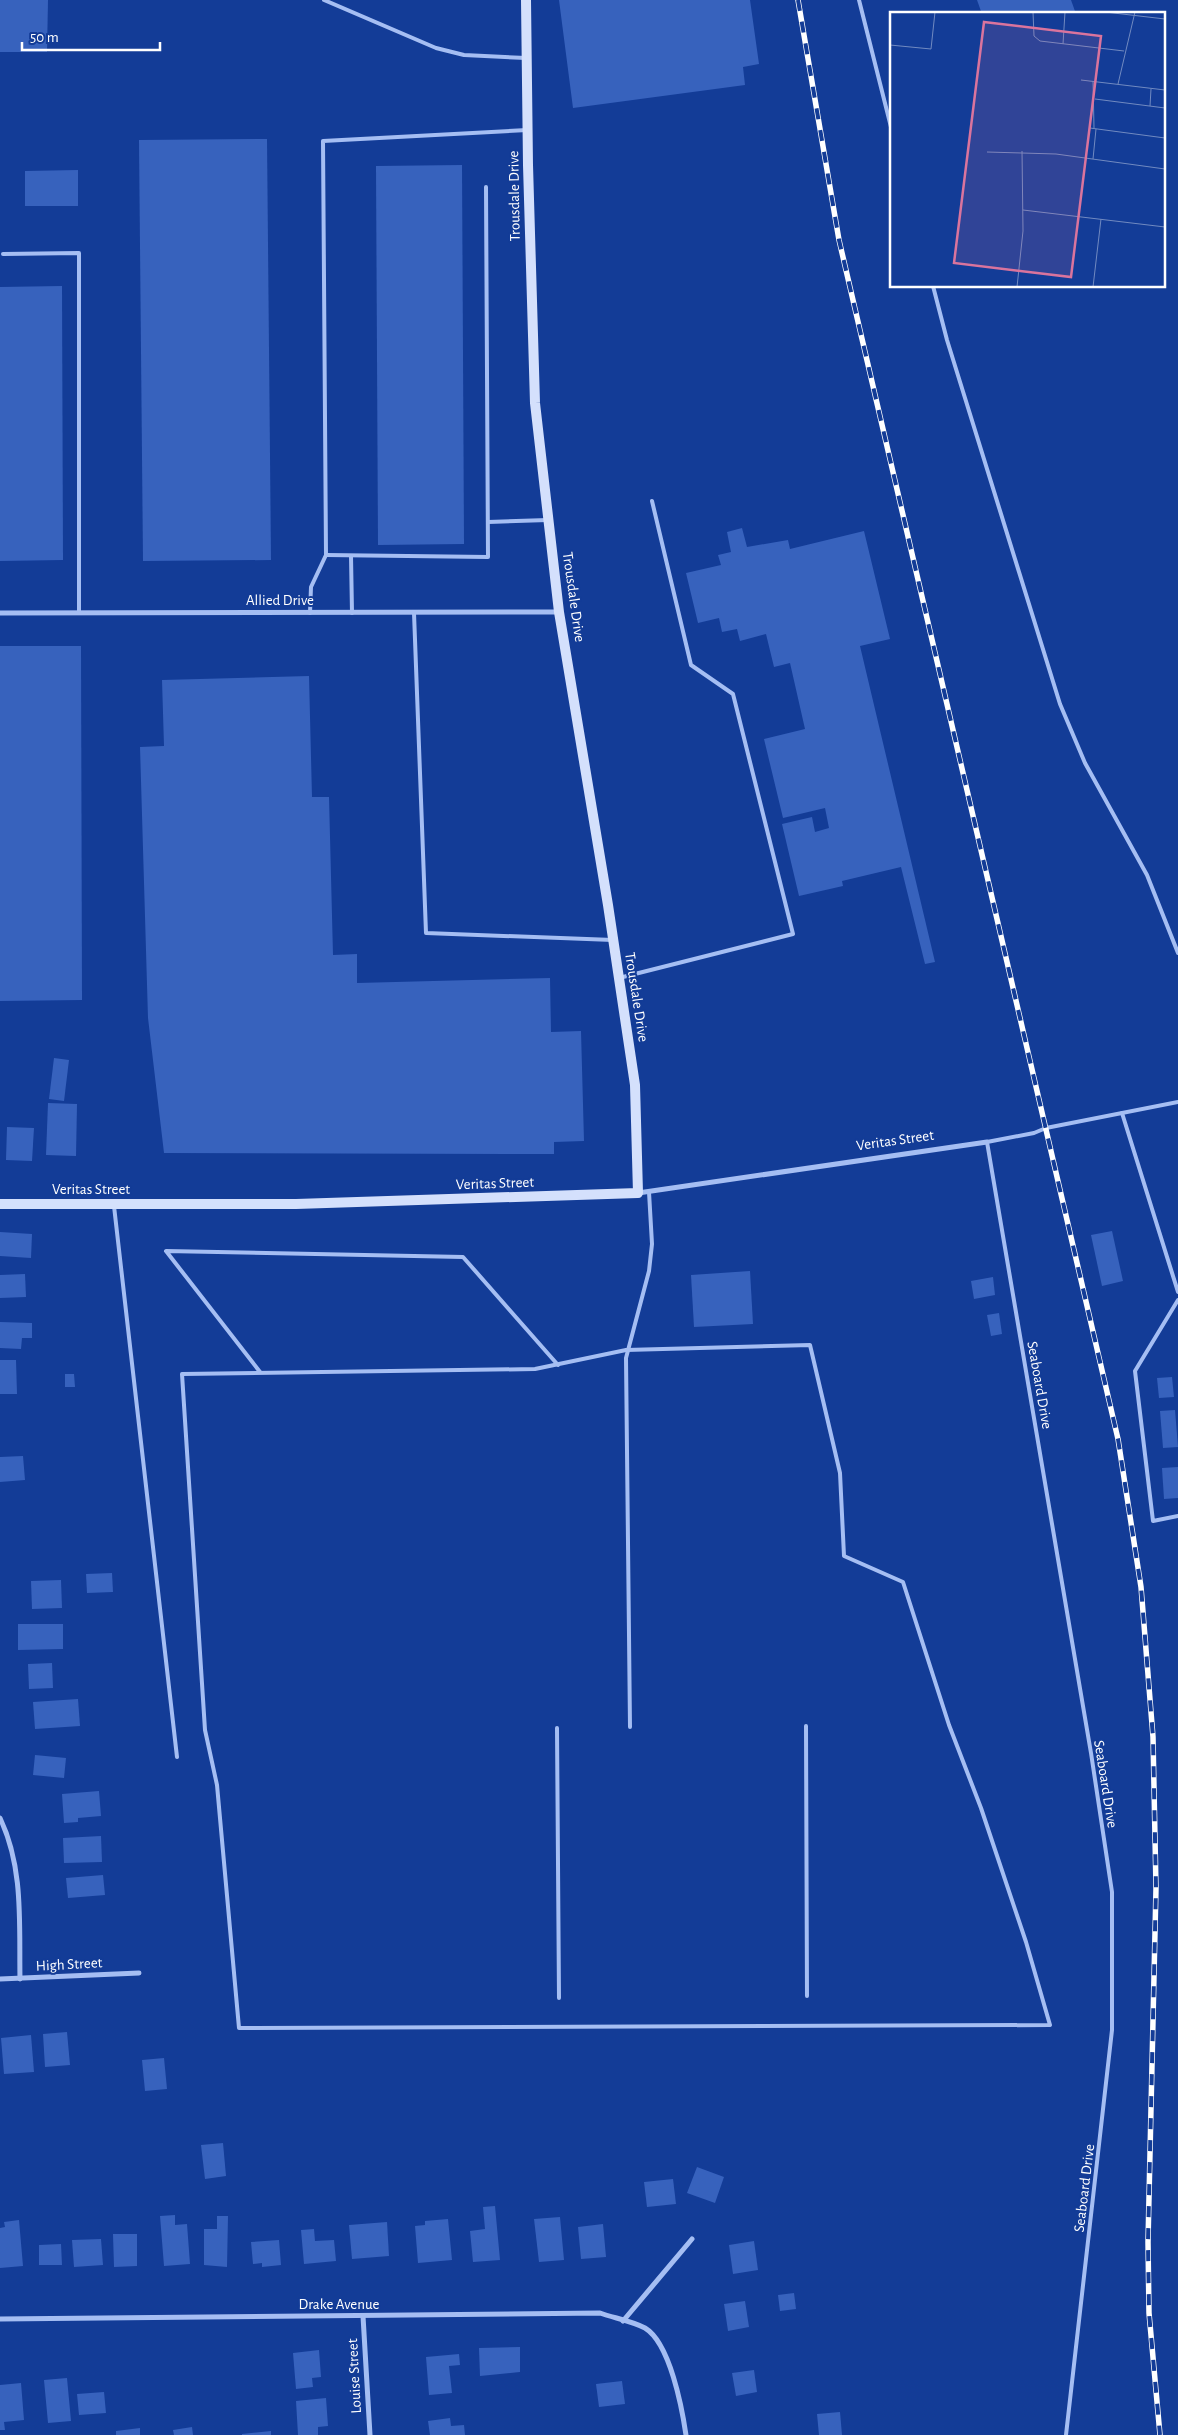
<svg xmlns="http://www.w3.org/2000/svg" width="1178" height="2435" font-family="'Alegreya Sans',sans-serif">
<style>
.building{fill:#3762bd}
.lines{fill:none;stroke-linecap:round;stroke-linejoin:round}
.lane{stroke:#a5bef3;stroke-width:4}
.street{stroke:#a5bef3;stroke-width:5}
.secondary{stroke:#d4e0fc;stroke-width:10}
.rail-casing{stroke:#fff;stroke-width:5.5}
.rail{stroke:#133c97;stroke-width:4;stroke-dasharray:11;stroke-linecap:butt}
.labels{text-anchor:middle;stroke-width:4;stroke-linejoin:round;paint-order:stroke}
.street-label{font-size:15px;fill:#fff;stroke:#133c97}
.inset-road{fill:none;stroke:#718ac1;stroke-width:1}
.view{fill:#da749d;fill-opacity:0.15;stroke:#da749d;stroke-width:2.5}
.inset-edge{fill:none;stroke:#fff;stroke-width:2.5}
</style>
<rect width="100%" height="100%" fill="#133c97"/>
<g class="building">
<polygon points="0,0 48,0 47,52 0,52"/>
<polygon points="559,0 750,0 759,64 743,67 745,85 573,108"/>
<polygon points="977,0 1071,0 1076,14 982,14"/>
<polygon points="267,139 271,560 143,561 139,140"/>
<polygon points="462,165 464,544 378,545 376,166"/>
<polygon points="78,170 78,206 25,206 25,171"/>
<polygon points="62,286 63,560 0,561 0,287"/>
<polygon points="742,528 747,547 788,540 790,549 864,531 890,639 860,646 935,962 925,964 901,867 842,881 843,886 799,896 782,824 812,817 815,832 829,828 825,808 783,818 764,739 805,729 790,663 774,667 766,634 740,641 737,629 722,632 719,618 698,623 686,573 721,565 718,555 731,552 727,532"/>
<polygon points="0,646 81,646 82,1000 0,1001"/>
<polygon points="309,676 312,797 329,797 333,955 357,954 357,983 550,978 551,1032 581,1031 584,1141 554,1142 554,1154 164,1153 148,1018 140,747 164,746 162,680"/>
<polygon points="54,1058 69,1060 64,1101 49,1099"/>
<polygon points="48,1103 77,1104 76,1156 46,1155"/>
<polygon points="7,1127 34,1128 32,1161 6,1160"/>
<polygon points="1112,1231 1123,1281 1102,1286 1091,1235"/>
<polygon points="0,1232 32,1234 31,1258 0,1256"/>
<polygon points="750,1271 753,1324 694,1327 691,1275"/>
<polygon points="25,1274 26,1297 0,1298 0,1275"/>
<polygon points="993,1277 995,1295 974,1299 971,1281"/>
<polygon points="999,1313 1002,1334 991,1336 987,1315"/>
<polygon points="0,1322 32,1323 32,1338 22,1338 21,1349 0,1348"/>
<polygon points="0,1360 16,1360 17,1394 0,1394"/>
<polygon points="65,1374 74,1374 75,1387 65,1387"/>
<polygon points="1172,1377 1174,1397 1159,1398 1157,1378"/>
<polygon points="1175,1410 1178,1447 1163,1448 1160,1411"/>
<polygon points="23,1456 25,1480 0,1482 0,1457"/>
<polygon points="1178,1467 1178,1498 1164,1499 1162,1468"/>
<polygon points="112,1573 113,1592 87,1593 86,1574"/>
<polygon points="61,1580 62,1608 32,1609 31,1581"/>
<polygon points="18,1624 63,1624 63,1649 18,1650"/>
<polygon points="52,1663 53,1688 29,1689 28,1664"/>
<polygon points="78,1699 80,1726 35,1729 33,1702"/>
<polygon points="35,1755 66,1758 64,1778 33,1775"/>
<polygon points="99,1791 101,1816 78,1818 78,1822 64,1823 62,1794"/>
<polygon points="101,1836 102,1862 64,1863 63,1838"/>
<polygon points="103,1875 105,1895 68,1898 66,1878"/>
<polygon points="67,2032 70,2065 45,2067 43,2034"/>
<polygon points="31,2035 34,2072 4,2074 1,2038"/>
<polygon points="164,2058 167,2089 145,2091 142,2060"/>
<polygon points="223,2143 226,2176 205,2179 201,2145"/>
<polygon points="697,2167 724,2177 715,2203 687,2193"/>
<polygon points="673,2179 676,2204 647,2207 644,2182"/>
<polygon points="495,2206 500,2260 473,2262 470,2231 485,2229 483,2207"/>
<polygon points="175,2215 175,2225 187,2224 190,2264 164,2266 160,2216"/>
<polygon points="217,2216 228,2216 227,2267 204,2265 204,2229 217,2229"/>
<polygon points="560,2217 564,2260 539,2262 534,2219"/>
<polygon points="448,2219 452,2260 418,2263 415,2226 425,2225 425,2221"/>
<polygon points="19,2220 23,2266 0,2268 0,2228 5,2227 4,2222"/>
<polygon points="387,2222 389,2256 352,2259 349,2225"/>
<polygon points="603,2224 606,2257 581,2259 578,2227"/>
<polygon points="314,2229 315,2241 334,2240 336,2261 304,2264 301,2230"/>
<polygon points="113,2234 137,2234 137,2266 114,2267"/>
<polygon points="101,2239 103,2265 74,2267 72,2240"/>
<polygon points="279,2240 281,2265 262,2267 262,2263 253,2264 251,2242"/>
<polygon points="754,2241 758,2270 733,2274 729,2245"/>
<polygon points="61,2244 62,2265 39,2265 39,2245"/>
<polygon points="794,2293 796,2309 780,2311 778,2295"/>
<polygon points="745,2301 749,2327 728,2331 724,2304"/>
<polygon points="520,2347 520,2372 480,2376 479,2348"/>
<polygon points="319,2350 321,2377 312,2378 313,2387 296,2389 293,2353"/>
<polygon points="459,2354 460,2365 449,2366 452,2393 429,2395 426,2357"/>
<polygon points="754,2370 757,2392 736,2396 732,2373"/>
<polygon points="67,2378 71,2421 48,2423 44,2380"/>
<polygon points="622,2381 625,2404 599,2407 596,2384"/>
<polygon points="21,2383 24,2420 4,2422 5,2430 0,2430 0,2385"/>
<polygon points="104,2392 106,2413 79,2415 77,2394"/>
<polygon points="326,2398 328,2426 318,2427 318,2435 298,2435 296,2401"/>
<polygon points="840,2412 842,2435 819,2435 817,2414"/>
<polygon points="450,2418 451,2426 464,2425 465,2435 430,2435 428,2421"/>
<polygon points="192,2427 193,2435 174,2435 173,2430"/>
<polygon points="140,2428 140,2435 116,2435 116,2431"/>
<polygon points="271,2431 271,2435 242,2435 242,2434"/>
</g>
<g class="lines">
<g class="lane">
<polyline points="324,0 436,48 464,55 526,58"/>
<polyline points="859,0 892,131"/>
<polyline points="3,254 79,253 79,613"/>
<polyline points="933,286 947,340 1060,704 1085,763 1147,875 1178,953"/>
<polyline points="488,522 548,520"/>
<polyline points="326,555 488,557 486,187"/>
<polyline points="351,556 352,613"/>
<polyline points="310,613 311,587 326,555 323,141 527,130"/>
<polyline points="414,613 426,933 613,940"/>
<polyline points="619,978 793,934 733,694 691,665 652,501"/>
<polyline points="1122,1113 1178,1292"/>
<polyline points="114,1206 177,1757"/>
<polyline points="1178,1300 1135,1371 1153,1521 1178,1516"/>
<polygon points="810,1345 840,1473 844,1556 903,1582 949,1725 981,1808 1026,1942 1050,2025 239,2028 217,1785 205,1730 182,1374 535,1369 626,1350"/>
<polyline points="260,1372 166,1251 463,1257 558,1365"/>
<polyline points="806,1726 807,1996"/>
<polyline points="630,1727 626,1358 649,1271 652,1244 649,1192"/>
<polyline points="557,1728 559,1998"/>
<polyline points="1066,2435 1112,2030 1112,1892 1091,1753 987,1142 1034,1133 1046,1128 1178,1102"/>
</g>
<g class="street">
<polyline points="0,613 559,612"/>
<polyline points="638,1193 987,1142"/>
<path d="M 0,1818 C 24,1868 19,1925 20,1979"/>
<polyline points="0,1979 139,1973"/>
<polyline points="363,2316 370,2435"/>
<path d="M 0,2319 L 600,2313 C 614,2318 632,2321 645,2328 C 670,2343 682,2408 686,2435"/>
<polyline points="623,2321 692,2239"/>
</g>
<polyline class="secondary" points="0,1204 296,1204 638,1193 635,1085 608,905 559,612 535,403 528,165 526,0"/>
<g class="rail-casing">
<polyline id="rail" points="798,0 839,240 1118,1439 1141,1587 1153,1737 1156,1888 1148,2242 1149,2313 1160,2435"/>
</g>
<use href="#rail" class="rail"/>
</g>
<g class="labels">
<g class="street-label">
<text transform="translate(514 196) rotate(-91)" y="5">Trousdale Drive</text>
<text transform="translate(574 597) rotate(82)" y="5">Trousdale Drive</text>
<text x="280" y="605">Allied Drive</text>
<text transform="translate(637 997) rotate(81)" y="5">Trousdale Drive</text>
<text transform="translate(895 1140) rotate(-8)" y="5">Veritas Street</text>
<text transform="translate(495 1183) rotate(-2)" y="5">Veritas Street</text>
<text x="91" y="1194">Veritas Street</text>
<text transform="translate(1040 1385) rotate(80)" y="5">Seaboard Drive</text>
<text transform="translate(1106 1784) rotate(81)" y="5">Seaboard Drive</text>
<text transform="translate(69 1964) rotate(-3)" y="5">High Street</text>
<text transform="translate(1084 2188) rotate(-83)" y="5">Seaboard Drive</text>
<text x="339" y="2309">Drake Avenue</text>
<text transform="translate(354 2376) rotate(-93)" y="5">Louise Street</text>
</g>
</g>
<g transform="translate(890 12)">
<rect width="275" height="275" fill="#133c97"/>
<path class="inset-road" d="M 143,0 L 144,24 L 150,29 L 234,39M 215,0 L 275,7M 173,32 L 175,0M 0,33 L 41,37 L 45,0M 191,68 L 275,78M 203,69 L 204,116M 228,72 L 245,0M 205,87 L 275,96M 260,94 L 261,77M 200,116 L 275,126M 97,140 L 166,142 L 275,157M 203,147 L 206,117M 133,198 L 275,215M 127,275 L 133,219 L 132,139M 203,275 L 211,207"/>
<path class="view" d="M 94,10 L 211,24 L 181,265 L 64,251 Z"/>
<rect width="275" height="275" class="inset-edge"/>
</g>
<path d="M22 42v8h138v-8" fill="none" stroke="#ffffff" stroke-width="2.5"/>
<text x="30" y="42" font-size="15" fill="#ffffff" stroke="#133c97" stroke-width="4" paint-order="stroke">50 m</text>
</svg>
